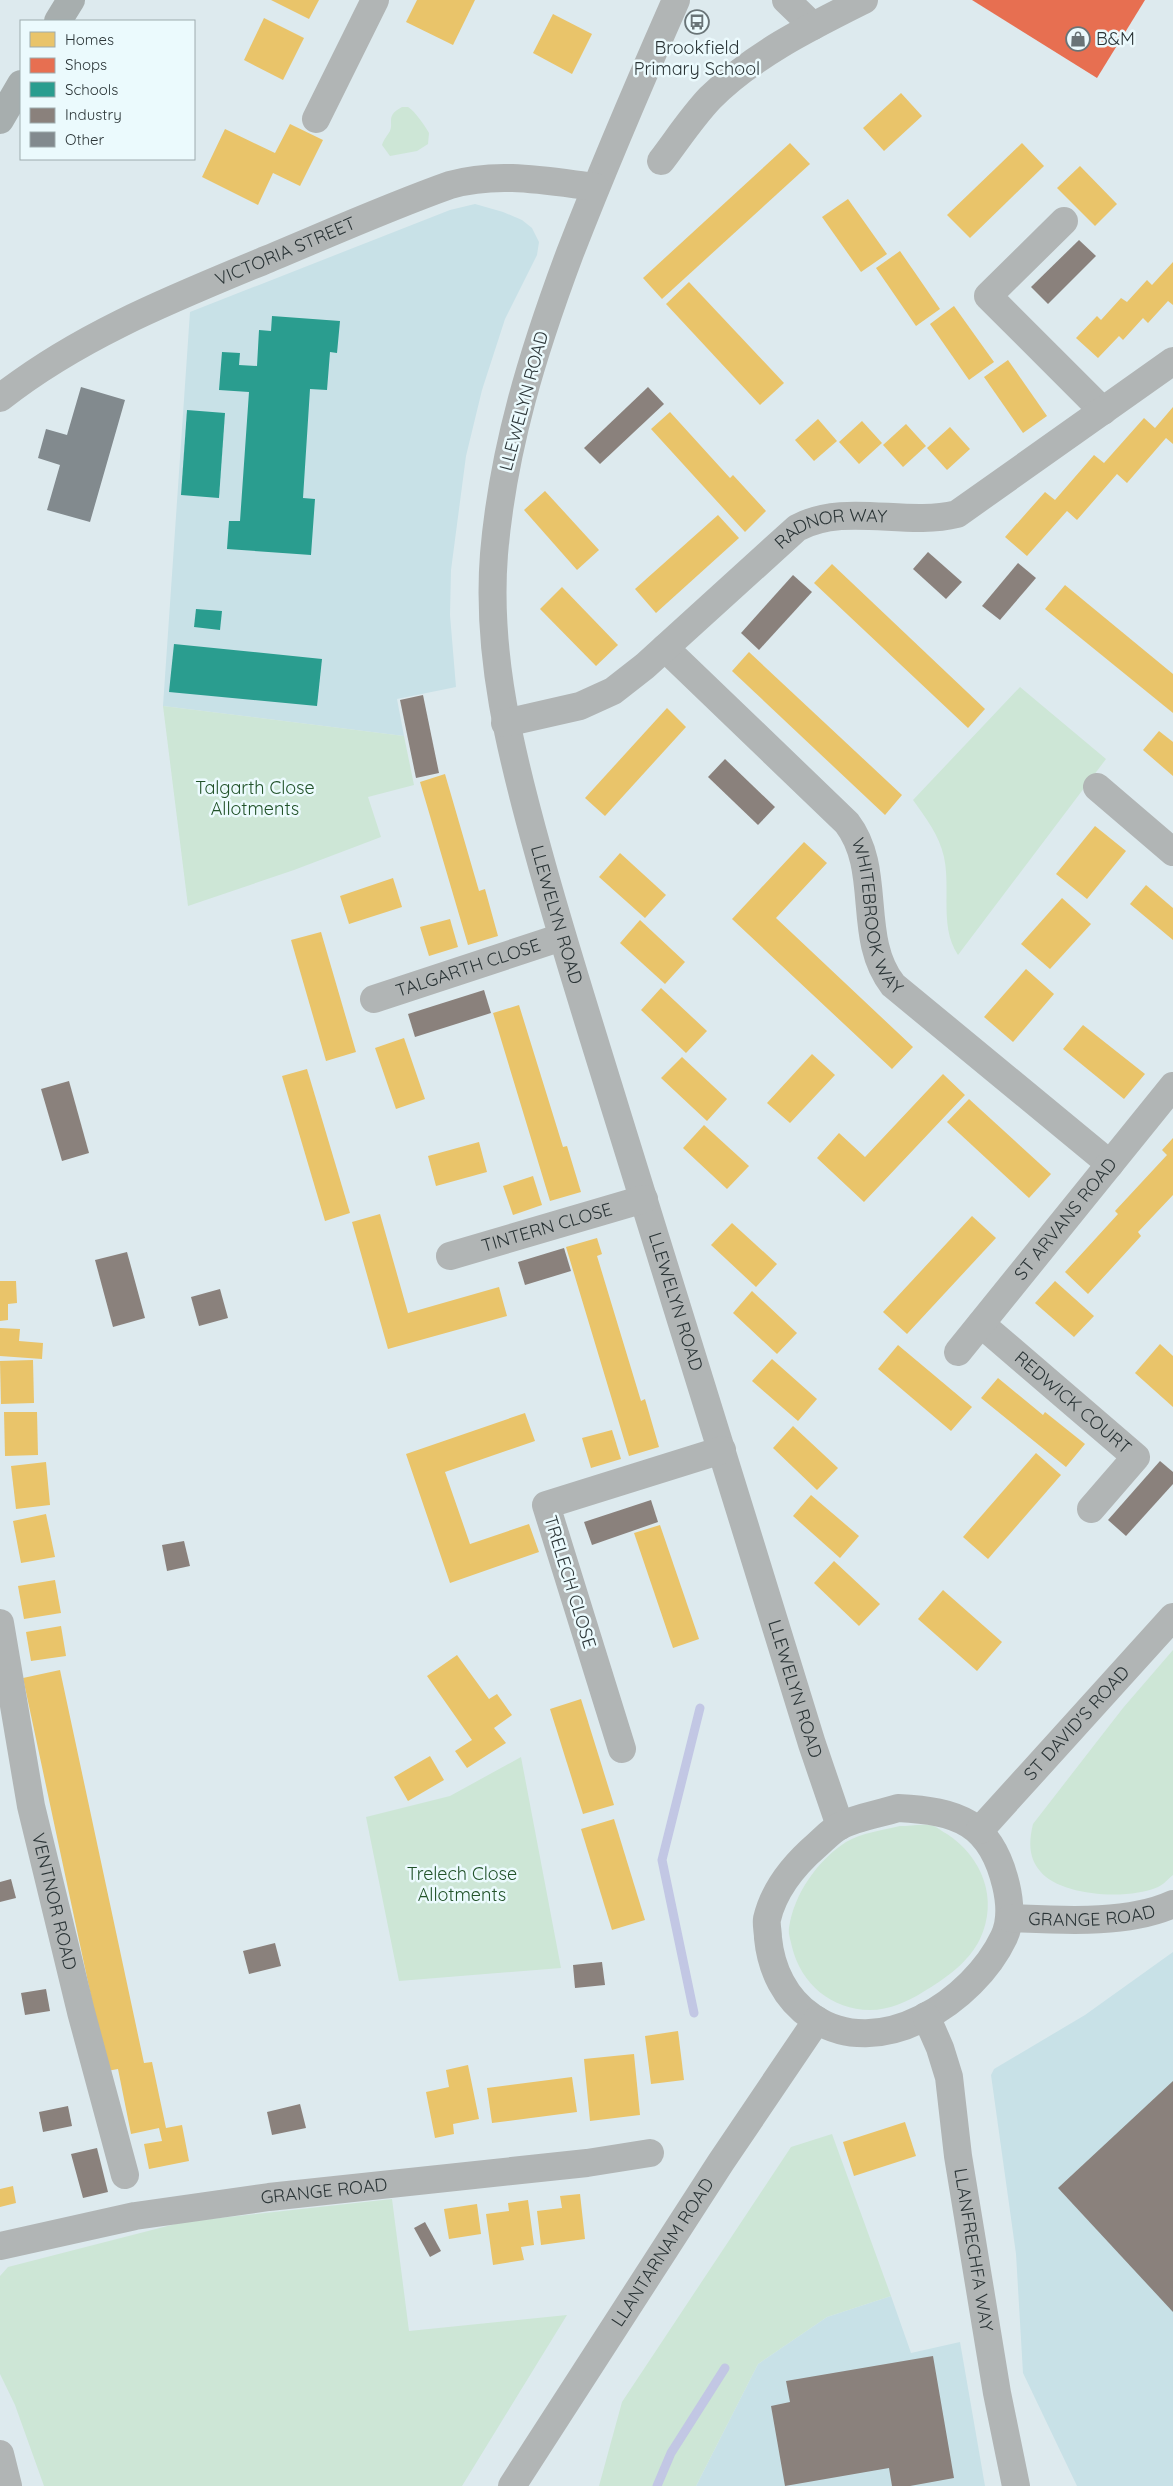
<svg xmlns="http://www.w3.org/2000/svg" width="1173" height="2486" font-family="Quicksand,sans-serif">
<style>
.built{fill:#c8e1e7}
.green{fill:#cde6d6}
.homes{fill:#e9c46a}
.shops{fill:#e76f51}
.schools{fill:#2a9d8f}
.industry{fill:#8a817c}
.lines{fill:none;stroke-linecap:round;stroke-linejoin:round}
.stream{stroke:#c2c7e4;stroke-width:9}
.building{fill:#828a8e}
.minor{stroke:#b1b5b5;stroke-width:28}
.major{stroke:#a7aeae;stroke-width:28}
.labels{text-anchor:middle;stroke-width:5;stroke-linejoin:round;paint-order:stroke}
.poi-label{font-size:18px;fill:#2b3537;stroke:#ebfafd;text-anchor:start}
.street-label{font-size:18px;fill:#2b3537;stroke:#ebfafd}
.park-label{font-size:18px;fill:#215229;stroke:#ebfafd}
</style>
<rect width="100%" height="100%" fill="#ddeaee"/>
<g class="built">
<polygon points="475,204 503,212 522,220 532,228 539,242 537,255 505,319 482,390 466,456 451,570 450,615 456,687 397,699 404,736 163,706 190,312 450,210"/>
<polygon points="1173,1952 1173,2486 1077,2486 1023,2373 1016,2254 991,2075 994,2069 1085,2015"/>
<polygon points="891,2296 911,2353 960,2342 985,2486 696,2486 758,2364 827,2317"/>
</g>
<g class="green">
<path d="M 402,107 L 408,107 C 415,111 425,126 429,133 L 428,144 L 417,151 L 390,156 L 382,145 C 384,139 387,136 390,131 C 394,122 385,116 402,107 Z"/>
<path d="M 1020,687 L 1106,759 L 958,955 C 939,927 951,889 944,857 C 939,835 926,818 913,800 Z"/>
<polygon points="163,706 404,736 414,785 368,797 381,837 294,870 188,906"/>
<path d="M 1173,1650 L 1173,1875 C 1168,1879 1163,1885 1158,1887 C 1129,1900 1061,1897 1040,1871 C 1028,1857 1029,1841 1033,1824 L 1123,1708 Z"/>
<polygon points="521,1757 561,1968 399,1981 366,1817 450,1796"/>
<path d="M 900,1826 C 910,1826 925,1823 934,1826 C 938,1828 943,1832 947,1834 C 982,1857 999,1899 980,1939 C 969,1962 945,1979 923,1992 C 907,2002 889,2010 870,2010 C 832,2010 801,1984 792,1947 C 791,1941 788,1934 789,1928 C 794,1894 817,1861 846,1842 C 861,1833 883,1830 900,1826 Z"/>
<polygon points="832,2134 891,2296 827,2317 758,2364 696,2486 599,2486 622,2402 791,2147"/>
<polygon points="392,2199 409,2331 567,2315 462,2486 44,2486 15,2405 0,2374 0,2276 8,2267 183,2222"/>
</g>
<g class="homes">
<polygon points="271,0 319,0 309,19"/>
<polygon points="417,0 475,0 453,45 406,22"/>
<polygon points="553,14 592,34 572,74 533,53"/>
<polygon points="264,18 304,38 283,80 244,60"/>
<polygon points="901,93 922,116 884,151 863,128"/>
<polygon points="290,124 323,140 300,186 273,173 258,205 202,177 225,129 275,153"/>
<polygon points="790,143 810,164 662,299 643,278"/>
<polygon points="1022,143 1044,166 970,238 947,215"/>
<polygon points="1080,166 1117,204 1095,226 1057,188"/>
<polygon points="848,199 887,254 861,272 822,217"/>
<polygon points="900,251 940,309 916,326 876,268"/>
<polygon points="1173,262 1173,305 1168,301 1148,323 1143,318 1123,340 1119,336 1098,358 1076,338 1097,316 1101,320 1121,298 1127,302 1147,280 1152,285"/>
<polygon points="689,282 784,383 760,405 666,304"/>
<polygon points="954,306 994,362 969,380 930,324"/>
<polygon points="1008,360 1047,416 1023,433 984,377"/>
<polygon points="1173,407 1173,444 1166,438 1127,483 1117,474 1077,520 1067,511 1027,556 1005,537 1045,492 1055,500 1094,455 1104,463 1144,418 1155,428"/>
<polygon points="670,412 730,478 733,475 766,511 745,532 651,429"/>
<polygon points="818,419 837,441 814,461 795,440"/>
<polygon points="862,421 882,443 859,464 839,442"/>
<polygon points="906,424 926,446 903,467 883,445"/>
<polygon points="950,427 970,449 947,470 927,448"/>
<polygon points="545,491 599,550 577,570 524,510"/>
<polygon points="718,515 739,538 656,613 635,589"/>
<polygon points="832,564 985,709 968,728 814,583"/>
<polygon points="1065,585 1173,674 1173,713 1045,609"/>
<polygon points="562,587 618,645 596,666 540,609"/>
<polygon points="749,652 902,795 885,815 732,671"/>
<polygon points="667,708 686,727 605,816 585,798"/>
<polygon points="1159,731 1173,742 1173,776 1143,750"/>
<polygon points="445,774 479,891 485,889 498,936 468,945 420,782"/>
<polygon points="1095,826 1126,851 1087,899 1056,874"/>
<polygon points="804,842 827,863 776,918 913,1047 892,1069 732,919"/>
<polygon points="620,853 666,895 645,918 599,877"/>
<polygon points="393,878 402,907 349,924 340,896"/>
<polygon points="1146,885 1173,908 1173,940 1130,904"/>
<polygon points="1062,898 1091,924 1050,969 1021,944"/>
<polygon points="450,919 458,947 429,956 420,927"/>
<polygon points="640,920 685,962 665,984 620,943"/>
<polygon points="321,932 356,1052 326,1061 291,940"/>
<polygon points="1026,969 1054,994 1013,1042 984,1017"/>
<polygon points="661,988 707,1031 686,1053 641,1010"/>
<polygon points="519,1005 563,1147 567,1146 581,1192 550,1201 493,1013"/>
<polygon points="1083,1025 1145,1074 1124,1099 1063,1049"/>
<polygon points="404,1038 425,1099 396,1109 375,1048"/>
<polygon points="812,1054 835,1075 790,1123 767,1103"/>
<polygon points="682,1057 727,1099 707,1121 661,1078"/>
<polygon points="307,1069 350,1213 325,1221 282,1076"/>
<polygon points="943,1074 965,1095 864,1202 817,1158 839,1133 865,1157"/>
<polygon points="969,1099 1051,1174 1029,1198 947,1122"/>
<polygon points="704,1125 749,1166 727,1189 683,1148"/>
<polygon points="1173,1138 1173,1195 1138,1232 1141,1236 1088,1294 1065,1272 1118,1214 1115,1211 1167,1155 1162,1150"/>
<polygon points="479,1142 487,1172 436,1186 428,1156"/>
<polygon points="533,1176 542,1205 513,1215 503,1186"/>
<polygon points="380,1214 408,1313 499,1287 507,1316 388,1349 352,1222"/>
<polygon points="972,1216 996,1238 907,1334 883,1312"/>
<polygon points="732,1223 777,1264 756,1287 711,1245"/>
<polygon points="597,1238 602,1254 597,1256 641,1401 645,1399 659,1447 629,1456 566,1247"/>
<polygon points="0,1281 16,1281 17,1303 8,1304 8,1320 0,1321"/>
<polygon points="1055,1281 1094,1316 1074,1337 1035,1303"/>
<polygon points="752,1291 797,1333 777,1354 733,1313"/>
<polygon points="0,1328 20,1329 19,1341 43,1343 42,1359 0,1356"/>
<polygon points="1160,1344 1173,1356 1173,1407 1135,1373"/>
<polygon points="898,1345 972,1407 951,1431 878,1369"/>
<polygon points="772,1359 817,1399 798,1421 752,1381"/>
<polygon points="33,1360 34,1403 1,1404 0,1361"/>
<polygon points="998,1378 1043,1415 1045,1412 1085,1444 1066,1467 981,1398"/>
<polygon points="4,1412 37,1412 38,1455 5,1456"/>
<polygon points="525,1413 535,1441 445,1472 470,1544 529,1524 539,1552 450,1583 406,1454"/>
<polygon points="793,1426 838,1468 817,1490 773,1448"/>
<polygon points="612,1430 621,1459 591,1468 582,1438"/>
<polygon points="1036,1453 1061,1475 988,1559 963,1537"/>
<polygon points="46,1462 50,1505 16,1509 11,1466"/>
<polygon points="811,1495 859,1536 840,1558 793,1516"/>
<polygon points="46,1514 55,1557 21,1563 13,1521"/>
<polygon points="660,1525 699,1639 673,1648 634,1533"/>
<polygon points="834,1561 880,1604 859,1626 814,1583"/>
<polygon points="55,1580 61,1613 24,1619 18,1586"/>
<polygon points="943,1590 1002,1642 977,1671 918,1619"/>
<polygon points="61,1626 66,1656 31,1661 26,1632"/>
<polygon points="457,1655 489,1699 497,1694 512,1715 494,1728 506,1743 467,1768 455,1751 472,1740 427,1676"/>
<polygon points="60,1670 144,2063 152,2062 166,2128 182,2125 189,2161 149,2169 144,2144 162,2141 159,2128 131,2134 118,2069 107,2071 23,1678"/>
<polygon points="581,1699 614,1805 583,1814 550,1709"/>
<polygon points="430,1756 444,1780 408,1801 394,1777"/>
<polygon points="614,1819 645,1920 612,1930 581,1829"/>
<polygon points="678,2031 684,2080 651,2084 645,2036"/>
<polygon points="634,2054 640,2115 590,2121 584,2059"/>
<polygon points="468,2065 479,2119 453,2124 454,2134 435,2138 426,2092 449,2087 446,2070"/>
<polygon points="572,2077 577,2112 492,2123 487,2088"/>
<polygon points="905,2122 916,2156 854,2176 843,2142"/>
<polygon points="13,2186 16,2203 0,2207 0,2189"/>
<polygon points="580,2194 585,2239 541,2245 537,2211 562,2208 560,2196"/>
<polygon points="528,2200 534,2245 521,2247 524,2260 493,2265 486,2214 509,2211 508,2203"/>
<polygon points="477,2204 481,2234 449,2239 444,2209"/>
</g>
<polygon class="shops" points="972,0 1145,0 1097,78"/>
<g class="schools">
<polygon points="272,316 340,321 337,353 330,352 327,390 310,389 303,498 315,499 311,555 227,549 229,521 240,521 249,392 219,390 222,352 240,353 239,365 257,366 259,330 271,331"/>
<polygon points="187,410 225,413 219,498 181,495"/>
<polygon points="196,609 222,611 220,630 194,627"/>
<polygon points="174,644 322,659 317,706 169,692"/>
</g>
<g class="industry">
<polygon points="1079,240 1096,256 1048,304 1031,287"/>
<polygon points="648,387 664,404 600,464 584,448"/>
<polygon points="928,552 962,582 946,599 913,569"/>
<polygon points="1018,563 1036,578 1000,620 982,606"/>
<polygon points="793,575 812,592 759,650 741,633"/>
<polygon points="423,695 439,773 416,778 400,700"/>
<polygon points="725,759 775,807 758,825 708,777"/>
<polygon points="484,990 491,1013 415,1037 408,1014"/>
<polygon points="69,1081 89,1153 62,1161 41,1089"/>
<polygon points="564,1248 571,1271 525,1285 518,1262"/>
<polygon points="127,1252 145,1318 113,1327 95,1260"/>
<polygon points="220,1289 228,1318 199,1326 191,1297"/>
<polygon points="1160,1461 1173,1472 1173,1484 1126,1536 1108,1520"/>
<polygon points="651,1500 658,1522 592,1545 584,1522"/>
<polygon points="184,1541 190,1566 167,1571 162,1545"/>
<polygon points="11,1879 16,1898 0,1902 0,1882"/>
<polygon points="275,1943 281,1966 249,1974 243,1951"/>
<polygon points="602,1962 605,1985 575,1988 573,1965"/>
<polygon points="46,1989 50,2011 25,2015 21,1993"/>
<polygon points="1173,2081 1173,2312 1058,2188"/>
<polygon points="300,2104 306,2128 272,2135 267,2112"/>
<polygon points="68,2106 72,2126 43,2132 39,2112"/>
<polygon points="97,2148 108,2192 83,2198 71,2154"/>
<polygon points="425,2222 441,2251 430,2257 414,2228"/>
<polygon points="933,2356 954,2478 910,2486 892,2486 889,2468 785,2486 771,2406 790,2402 786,2381"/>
</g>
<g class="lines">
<g class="stream">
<polyline points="694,2013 662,1860 700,1708"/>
<polyline points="657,2486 671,2453 725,2368"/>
</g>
</g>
<polygon class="building" points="81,387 125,400 90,522 47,510 60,465 38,458 46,429 67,435"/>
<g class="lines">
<g class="minor">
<path id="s1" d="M 676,0 C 639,84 603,168 570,253 C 533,352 503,448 494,554 C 486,655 511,754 538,851 C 562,939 590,1026 617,1114 C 683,1323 747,1534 812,1744 L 840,1826"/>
<polyline points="786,0 813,26"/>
<polyline points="316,119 375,0"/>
<path d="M 661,161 C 677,140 692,117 710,98 C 753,55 810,27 864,0"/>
<polyline points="1064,221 988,296 1103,411"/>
<path id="s2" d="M 0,398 C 80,335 174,298 268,259 C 328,234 388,207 450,185 C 498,171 547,181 595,187"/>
<path id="s3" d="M 665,648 L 847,823 C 883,870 856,938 893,985 L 1110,1164"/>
<path id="s4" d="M 505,723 L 580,706 L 613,691 L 645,666 L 797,528 C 845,502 905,527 957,514 L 1173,361"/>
<polyline points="1097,787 1173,852"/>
<path id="s5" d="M 374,999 L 562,937"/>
<path id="s6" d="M 450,1256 L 644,1199"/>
<path id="s7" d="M 981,1324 L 1136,1457 L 1091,1509"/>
<path id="s8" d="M 958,1352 L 1173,1086"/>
<path id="s9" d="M 0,1623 L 31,1806 L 81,2012 L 125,2175"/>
<polyline points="622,1749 546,1505 722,1450"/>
<path d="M 898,1808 C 958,1811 991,1822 1006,1885 C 1010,1902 1012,1920 1004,1937 C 974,2001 879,2064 812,2017 C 785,1999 771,1969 768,1938 C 768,1932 766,1924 767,1919 C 774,1889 795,1864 817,1845 C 824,1839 832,1830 840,1826 C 857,1817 880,1814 898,1808 Z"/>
<path id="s10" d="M 980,1830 L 1173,1617"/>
<path id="s11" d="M 1010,1918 C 1059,1920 1127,1925 1173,1904"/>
<path id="s12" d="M 926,2016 L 940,2048 L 949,2077 L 958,2156 L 997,2393 L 1016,2486"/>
<path id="s13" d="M 0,2246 L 135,2216 L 269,2197 L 587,2163 L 650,2153"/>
<polyline points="0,2454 8,2486"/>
<path id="s14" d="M 512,2486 L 721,2162 L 817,2020"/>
</g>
<g class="major">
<polyline points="58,21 71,0"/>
<polyline points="0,120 21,84"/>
</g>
</g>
<defs>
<g id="bus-ring" transform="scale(1.25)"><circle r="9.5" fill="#ebfafd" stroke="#697477" stroke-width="1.5"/><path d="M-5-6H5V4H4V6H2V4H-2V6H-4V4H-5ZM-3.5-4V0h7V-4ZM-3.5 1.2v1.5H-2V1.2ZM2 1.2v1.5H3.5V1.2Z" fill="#697477"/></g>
<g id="shop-ring" transform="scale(1.25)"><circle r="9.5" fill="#ebfafd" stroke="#697477" stroke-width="1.5"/><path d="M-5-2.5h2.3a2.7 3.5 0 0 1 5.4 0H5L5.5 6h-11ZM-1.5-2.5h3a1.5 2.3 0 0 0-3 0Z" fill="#697477"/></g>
</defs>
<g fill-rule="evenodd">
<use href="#bus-ring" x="697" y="22"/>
<use href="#shop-ring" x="1078" y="39"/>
</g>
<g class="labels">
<g class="poi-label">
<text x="1096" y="45">B&amp;M</text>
<text x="697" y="54" text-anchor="middle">Brookfield<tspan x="697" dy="21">Primary School</tspan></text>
</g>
<g class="street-label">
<text dy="6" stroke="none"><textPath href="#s2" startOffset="322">VICTORIA STREET</textPath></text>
<text transform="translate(524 401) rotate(-75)" y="6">LLEWELYN ROAD</text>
<text dy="6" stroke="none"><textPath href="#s4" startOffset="392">RADNOR WAY</textPath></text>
<text dy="6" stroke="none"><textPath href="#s3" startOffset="352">WHITEBROOK WAY</textPath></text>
<text dy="6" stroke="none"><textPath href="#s1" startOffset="954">LLEWELYN ROAD</textPath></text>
<text dy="6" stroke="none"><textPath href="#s5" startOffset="99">TALGARTH CLOSE</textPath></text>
<text dy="6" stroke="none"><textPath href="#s8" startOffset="171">ST ARVANS ROAD</textPath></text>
<text dy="6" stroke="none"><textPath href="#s6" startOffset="101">TINTERN CLOSE</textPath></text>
<text dy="6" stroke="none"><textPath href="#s1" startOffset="1359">LLEWELYN ROAD</textPath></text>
<text dy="6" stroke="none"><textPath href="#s7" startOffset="121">REDWICK COURT</textPath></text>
<text transform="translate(570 1582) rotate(73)" y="6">TRELECH CLOSE</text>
<text dy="6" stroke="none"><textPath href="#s1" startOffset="1764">LLEWELYN ROAD</textPath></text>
<text dy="6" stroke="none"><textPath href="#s10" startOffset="144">ST DAVID'S ROAD</textPath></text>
<text dy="6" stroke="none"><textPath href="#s9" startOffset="284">VENTNOR ROAD</textPath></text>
<text dy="6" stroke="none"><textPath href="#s11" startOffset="82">GRANGE ROAD</textPath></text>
<text dy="6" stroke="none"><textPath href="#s13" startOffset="329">GRANGE ROAD</textPath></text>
<text dy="6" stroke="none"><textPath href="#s12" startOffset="240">LLANFRECHFA WAY</textPath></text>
<text dy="6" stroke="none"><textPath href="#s14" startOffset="278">LLANTARNAM ROAD</textPath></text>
</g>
<g class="park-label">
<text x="255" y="794">Talgarth Close<tspan x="255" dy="21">Allotments</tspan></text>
<text x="462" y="1880">Trelech Close<tspan x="462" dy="21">Allotments</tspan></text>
</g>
</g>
<rect x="20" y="20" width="175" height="140" fill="#ebfafd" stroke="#9eabae"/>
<rect x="30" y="32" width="25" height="15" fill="#e9c46a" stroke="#9eabae"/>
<text x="65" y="45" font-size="15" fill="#2b3537">Homes</text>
<rect x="30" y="58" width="25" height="15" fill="#e76f51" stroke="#9eabae"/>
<text x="65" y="70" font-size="15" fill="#2b3537">Shops</text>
<rect x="30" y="82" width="25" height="15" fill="#2a9d8f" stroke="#9eabae"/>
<text x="65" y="95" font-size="15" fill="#2b3537">Schools</text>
<rect x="30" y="108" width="25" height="15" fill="#8a817c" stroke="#9eabae"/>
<text x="65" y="120" font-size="15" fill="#2b3537">Industry</text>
<rect x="30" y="132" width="25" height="15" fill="#828a8e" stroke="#9eabae"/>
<text x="65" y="145" font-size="15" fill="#2b3537">Other</text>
</svg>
